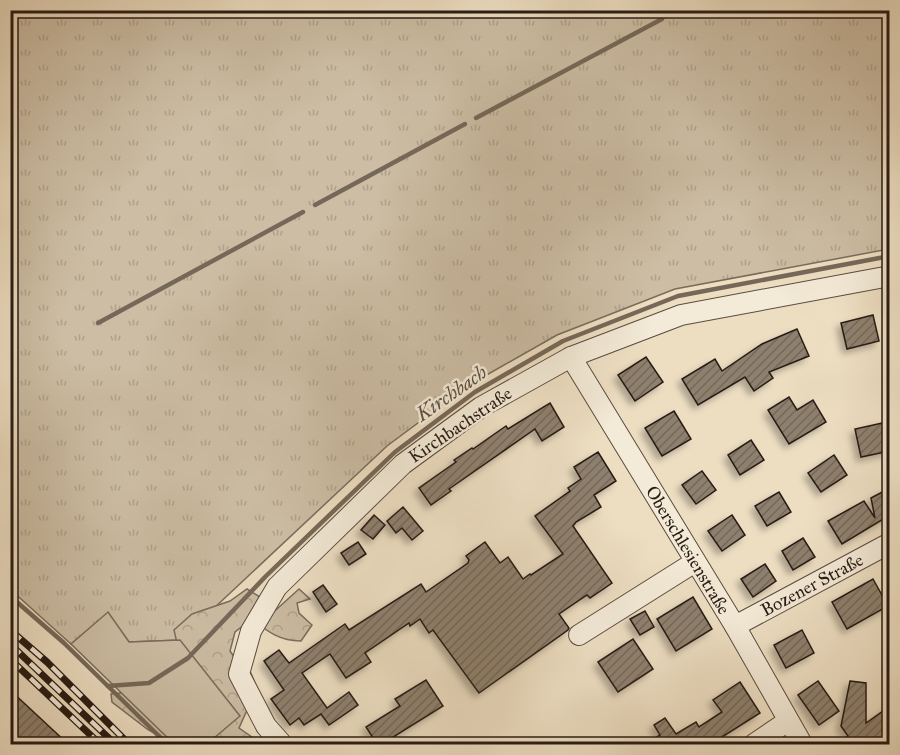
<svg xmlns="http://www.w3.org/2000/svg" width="900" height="755" font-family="'IM FELL Great Primer',serif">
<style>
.grass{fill:url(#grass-tufts);stroke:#7a6c5c;stroke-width:1.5}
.forest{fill:url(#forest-crowns);stroke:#7a6c5c;stroke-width:1.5}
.garden{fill:#ccbda4;stroke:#7a6c5c;stroke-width:1.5}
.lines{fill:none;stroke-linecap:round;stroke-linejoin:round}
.stream{stroke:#766859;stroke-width:4.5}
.building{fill:url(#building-hatch);stroke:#281b14;stroke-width:1.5;filter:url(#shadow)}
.minor-casing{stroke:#594c40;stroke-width:22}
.minor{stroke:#f3ead7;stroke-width:20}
.rail-casing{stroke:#281b14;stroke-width:7}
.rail{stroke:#f3ead7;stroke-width:4.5;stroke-dasharray:14;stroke-linecap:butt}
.labels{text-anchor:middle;stroke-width:5;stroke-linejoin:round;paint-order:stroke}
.street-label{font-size:18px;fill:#281b14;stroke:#f3ead7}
.water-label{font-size:20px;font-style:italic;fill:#5c4f42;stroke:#f3ead7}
</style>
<defs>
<pattern id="grass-tufts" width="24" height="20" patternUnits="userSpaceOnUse" patternTransform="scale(1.5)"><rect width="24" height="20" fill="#ccbda4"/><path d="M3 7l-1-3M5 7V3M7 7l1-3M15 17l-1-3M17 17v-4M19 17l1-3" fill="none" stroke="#afa28c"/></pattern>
<pattern id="forest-crowns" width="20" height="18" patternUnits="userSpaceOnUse" patternTransform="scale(1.5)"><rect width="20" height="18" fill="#ccbda4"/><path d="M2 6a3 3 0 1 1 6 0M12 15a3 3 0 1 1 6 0" fill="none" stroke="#afa28c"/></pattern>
<pattern id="building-hatch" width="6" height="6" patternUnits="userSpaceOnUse" patternTransform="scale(1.5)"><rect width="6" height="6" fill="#8e806e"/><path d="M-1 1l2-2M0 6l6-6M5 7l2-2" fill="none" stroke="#746859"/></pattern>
<filter id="shadow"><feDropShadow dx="-4.5" dy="4.5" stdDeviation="3" flood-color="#0004"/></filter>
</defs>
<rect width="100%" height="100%" fill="#eddec2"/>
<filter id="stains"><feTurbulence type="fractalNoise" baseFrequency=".00333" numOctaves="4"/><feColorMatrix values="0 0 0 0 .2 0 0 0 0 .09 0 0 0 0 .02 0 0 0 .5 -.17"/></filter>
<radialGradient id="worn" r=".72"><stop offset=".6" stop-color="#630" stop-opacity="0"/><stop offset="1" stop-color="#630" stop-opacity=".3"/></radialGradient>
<polygon class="grass" points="11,11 889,11 889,249 675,289 557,335 469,385 387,446 180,640 129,642 108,613 71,644 11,590"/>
<path class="forest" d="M 247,589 L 260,597 L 267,618 L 299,589 L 310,599 L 297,603 L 299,613 L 312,625 L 301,641 C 280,641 268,632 252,619 L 235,632 L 230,651 L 237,661 L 250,671 L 257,688 L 239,728 L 252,737 L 251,744 L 172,744 L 147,729 L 112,702 L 111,694 L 143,691 L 179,652 L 174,630 L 192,614 L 230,601 Z"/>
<polygon class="garden" points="108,612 129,642 180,640 240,716 207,744 174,744 71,644"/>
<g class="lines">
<g class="stream">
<polyline points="476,118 662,19 654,10"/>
<polyline points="315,205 465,124"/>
<polyline points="98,323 303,212"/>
<polyline points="10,596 64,643 167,744"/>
<polyline points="108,686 149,683 188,658 266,576 395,452 475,392 563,341 678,296 890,256"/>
</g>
</g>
<g class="building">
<polygon points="873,315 879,341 847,349 841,323"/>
<polygon points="797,329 809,356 769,372 773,378 754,391 745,377 698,405 682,379 715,359 722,371 762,344"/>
<polygon points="646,357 663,382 635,401 618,375"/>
<polygon points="789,397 797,410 813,400 826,422 789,444 768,410"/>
<polygon points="550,403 564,427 542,441 535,429 449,489 451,491 431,505 419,488 456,462 454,460 472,448 473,449 506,426 508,429"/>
<polygon points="674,411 691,439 662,456 645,428"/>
<polygon points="887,422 890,451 861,457 855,429"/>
<polygon points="751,440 764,460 740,475 728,455"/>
<polygon points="598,452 616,481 594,495 601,507 576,522 573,526 612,583 590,598 587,595 559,614 569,628 568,630 479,693 433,630 429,633 420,619 410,626 409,623 365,653 371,662 346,678 330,654 302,673 327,708 349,692 358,705 329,725 321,714 304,725 299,718 290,725 271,699 284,690 264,661 279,650 289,663 345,624 349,630 421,584 426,592 468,563 469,560 466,556 485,542 500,563 508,557 523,579 530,574 531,575 563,554 535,516 570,491 568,488 581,479 574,467"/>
<polygon points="834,455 847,475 821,492 808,473"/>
<polygon points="702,471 716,490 696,504 682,485"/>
<polygon points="890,488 890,515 842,544 828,521 864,501 875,518 871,498"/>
<polygon points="779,492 791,512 767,526 755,506"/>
<polygon points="403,507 423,531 412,540 402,528 396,533 387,521"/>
<polygon points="374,515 385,525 373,539 361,530"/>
<polygon points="732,515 745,535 722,551 708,531"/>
<polygon points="803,538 815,557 793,570 782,551"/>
<polygon points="358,542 366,554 349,565 341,553"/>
<polygon points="765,564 776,581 753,597 741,579"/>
<polygon points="873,579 888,606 847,629 832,602"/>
<polygon points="323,585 337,604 326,612 313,592"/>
<polygon points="693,597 712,629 676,651 657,619"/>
<polygon points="645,611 654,627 640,635 630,619"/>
<polygon points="802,630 814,653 786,668 774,645"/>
<polygon points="633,639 653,669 618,692 598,662"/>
<polygon points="426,680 443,706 382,744 377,744 366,727 400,706 395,699"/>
<polygon points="818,681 839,711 819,725 798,695"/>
<polygon points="850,681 866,683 866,723 890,706 890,744 836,744 848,736 841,726"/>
<polygon points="740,682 760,713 711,744 646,744 660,735 654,725 665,718 676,734 696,722 699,727 722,712 713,700"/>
<polygon points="10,690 68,744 10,744"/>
</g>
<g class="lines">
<g class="minor-casing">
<g id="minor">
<polyline points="571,357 735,626 802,744"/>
<polyline points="735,626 890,543"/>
<polyline points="579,635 695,562"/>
<polyline points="282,744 266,726 239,674 251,631 277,587 403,464 481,407 571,357 681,315 890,276"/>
<polyline points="754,744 788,721"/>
</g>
</g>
<use href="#minor" class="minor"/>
<g class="rail-casing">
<g id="rail">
<polyline points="10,630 47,662 129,744"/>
<polyline points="10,644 115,744"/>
<polyline points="10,659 100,744"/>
</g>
</g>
<use href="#rail" class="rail"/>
</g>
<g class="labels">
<g class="street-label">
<text transform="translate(460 425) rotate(-34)" y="6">Kirchbachstraße</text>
<text transform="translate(688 550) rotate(59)" y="6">Oberschlesienstraße</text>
<text transform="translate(812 585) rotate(-28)" y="6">Bozener Straße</text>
</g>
<g class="water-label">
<text transform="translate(451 393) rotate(-35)" y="7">Kirchbach</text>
</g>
</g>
<rect width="900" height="755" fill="none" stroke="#eddec2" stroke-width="36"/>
<rect x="12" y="12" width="876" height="731" fill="none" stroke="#281b14" stroke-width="3"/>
<rect x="18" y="18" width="864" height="719" fill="none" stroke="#281b14" stroke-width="1.5"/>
<rect width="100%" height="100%" filter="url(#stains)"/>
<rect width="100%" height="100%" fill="url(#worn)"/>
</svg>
